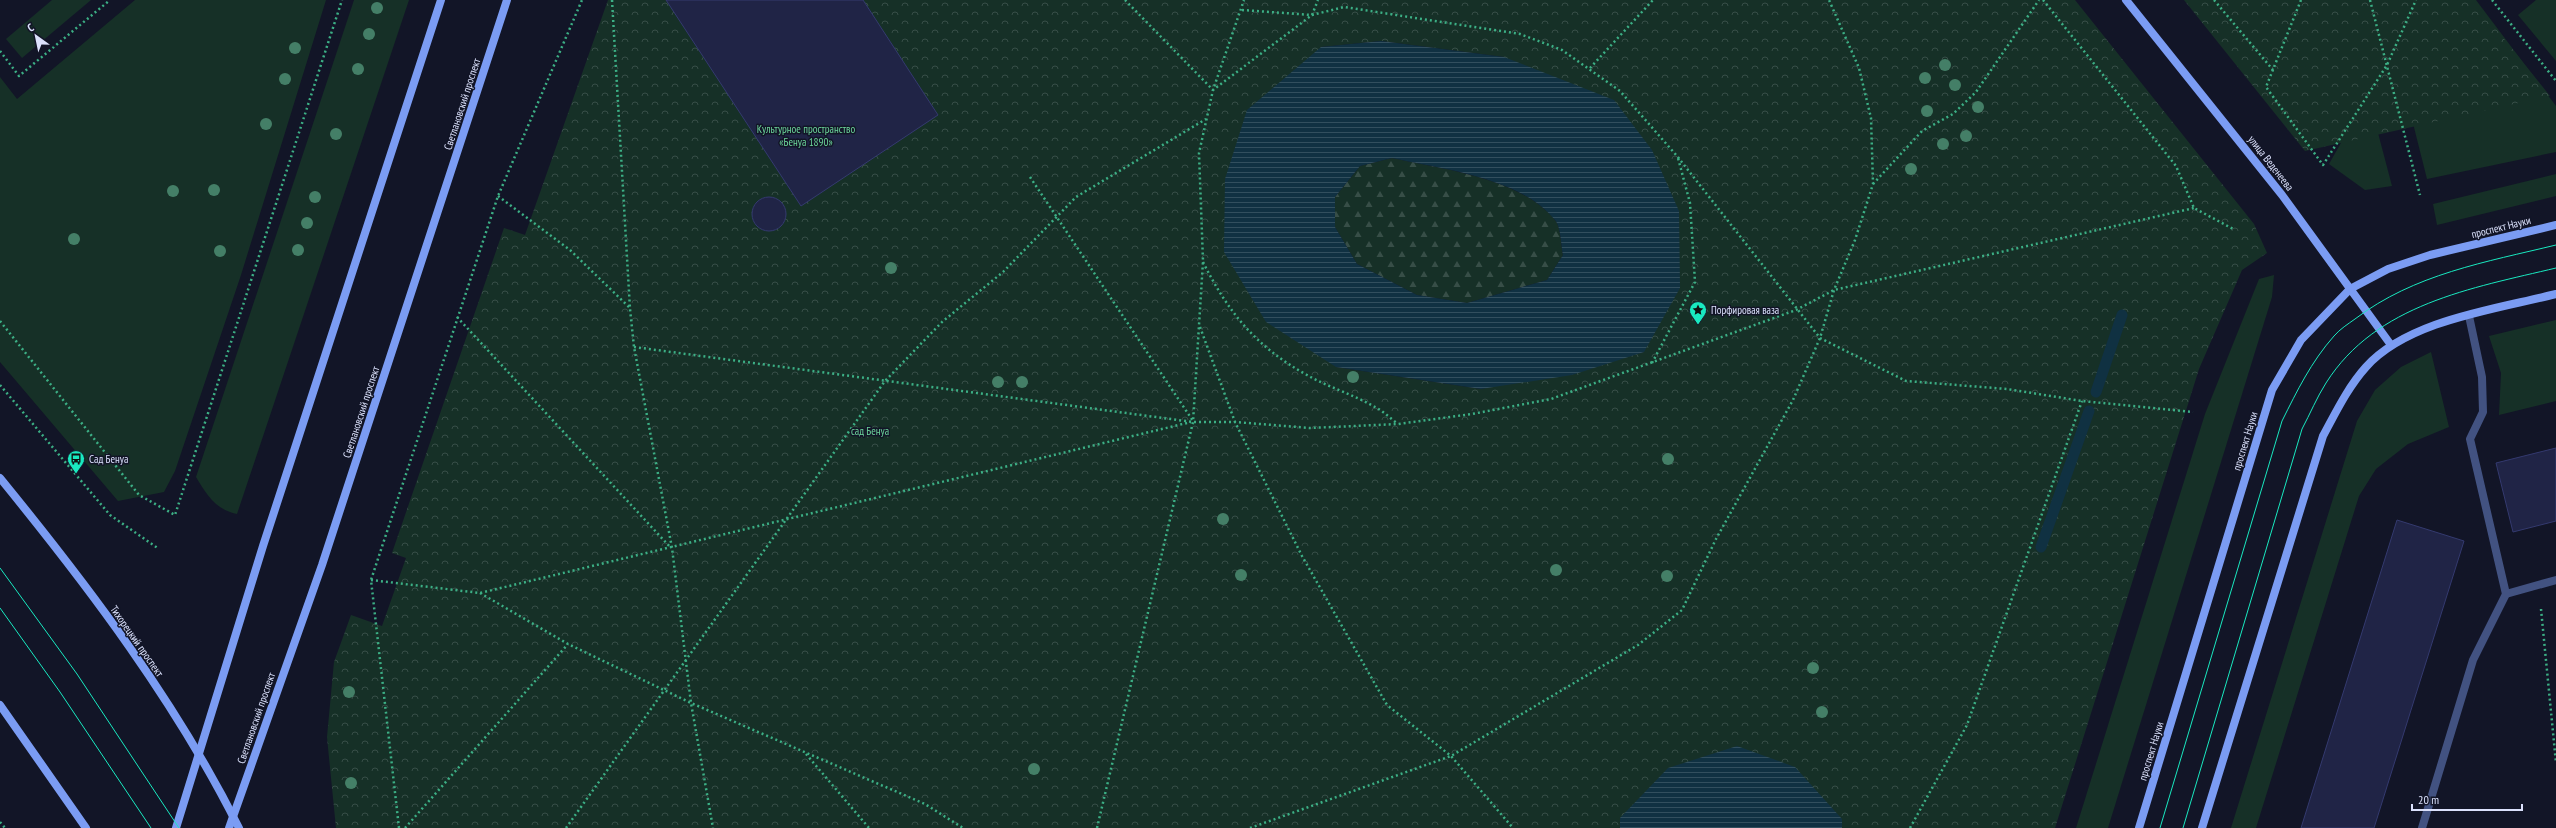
<svg xmlns="http://www.w3.org/2000/svg" width="2556" height="828" font-family="'PT Sans Narrow',sans-serif">
<style>
.grass{fill:#163027}
.forest{fill:url(#forest-firs)}
.park{fill:url(#park-crowns);fill-rule:evenodd}
.water{fill:url(#water-rules);fill-rule:evenodd}
.lines{fill:none;stroke-linecap:round;stroke-linejoin:round}
.stream{stroke:#103142;stroke-width:11}
.building{fill:#202446;stroke:#343a6f}
.path{stroke:#3caf85;stroke-width:2.5;stroke-dasharray:2 3;stroke-linecap:butt}
.lane{stroke:#425281;stroke-width:8}
.secondary{stroke:#7b9cf3;stroke-width:8}
.tram{stroke:#19e9c0;stroke-width:1}
.tree{fill:#447f67}
.labels{text-anchor:middle;stroke-width:3;stroke-linejoin:round;paint-order:stroke}
.street-label{font-size:11px;fill:#dbe1fc;stroke:#121527}
.park-label{font-size:11px;fill:#6dd69c;stroke:#121527}
.poi-label{font-size:11px;fill:#dbe1fc;stroke:#121527;text-anchor:start}
</style>
<defs>
<pattern id="forest-firs" width="22" height="20" patternUnits="userSpaceOnUse"><rect width="22" height="20" fill="#163027"/><path d="M5 1l3.5 6h-7zM16 11l3.5 6h-7z" fill="#374e47"/></pattern>
<pattern id="park-crowns" width="20" height="18" patternUnits="userSpaceOnUse"><rect width="20" height="18" fill="#163027"/><path d="M2 6a3 3 0 1 1 6 0M12 15a3 3 0 1 1 6 0" fill="none" stroke="#374e47"/></pattern>
<pattern id="water-rules" width="6" height="5" patternUnits="userSpaceOnUse"><rect width="6" height="5" fill="#103142"/><path d="M0 2.5h6" fill="none" stroke="#324f5e"/></pattern>
</defs>
<rect width="100%" height="100%" fill="#121527"/>
<g class="grass">
<polygon points="52,0 91,0 22,58 6,39"/>
<polygon points="135,0 326,0 241,275 175,471 164,492 118,501 0,362 0,77 17,99"/>
<path d="M 354,0 L 409,0 L 237,514 C 216,510 206,494 196,477 Z"/>
<polygon points="2382,0 2476,0 2556,106 2556,152 2427,179"/>
<polygon points="2536,0 2556,0 2556,61 2518,15"/>
<polygon points="2368,95 2392,186 2365,190 2329,164"/>
<polygon points="2556,174 2556,196 2437,225 2433,204"/>
<polygon points="2274,275 2272,297 2108,828 2076,828 2205,414 2259,279"/>
<polygon points="2556,320 2556,401 2499,415 2501,373 2489,336"/>
<polygon points="2431,352 2449,427 2408,444 2376,469 2359,496 2256,828 2231,828 2357,421 2375,390 2401,367"/>
</g>
<path class="forest" d="M 1392,158 C 1442,169 1521,178 1555,220 C 1561,227 1561,246 1563,255 L 1547,280 L 1467,303 L 1417,295 L 1357,264 L 1335,227 L 1335,197 L 1360,166 Z"/>
<g class="park">
<path d="M 608,0 L 2075,0 L 2254,224 L 2267,253 L 2242,270 L 2199,369 L 2055,828 L 1842,828 L 1841,819 L 1620,818 L 1620,828 L 336,828 L 327,737 L 334,662 L 351,615 L 382,626 L 406,558 L 392,553 L 504,228 L 525,235 ZM 1381,41 L 1504,57 L 1644,352 L 1481,389 L 1336,367 L 1321,47 Z"/>
<polygon points="2184,0 2473,0 2550,96 2305,151"/>
</g>
<g class="water">
<path d="M 1381,41 L 1504,57 L 1614,100 L 1652,150 L 1679,211 L 1680,288 L 1644,352 L 1572,375 L 1481,389 L 1336,367 L 1266,322 L 1224,252 L 1225,179 L 1247,110 L 1321,47 ZM 1392,158 C 1442,169 1522,178 1555,220 C 1561,227 1561,246 1563,255 L 1547,280 L 1467,303 L 1417,295 L 1357,264 L 1335,227 L 1335,197 L 1360,166 Z"/>
<polygon points="1737,746 1795,767 1842,819 1842,828 1620,828 1620,818 1668,768"/>
</g>
<g class="lines">
<g class="stream">
<polyline points="2096,392 2122,315"/>
<polyline points="2041,547 2089,411"/>
</g>
</g>
<g class="building">
<polygon points="666,0 863,0 938,115 801,206"/>
<circle cx="769" cy="214" r="17"/>
<polygon points="2556,448 2556,521 2513,532 2496,463"/>
<polygon points="2397,520 2464,541 2374,828 2301,828"/>
</g>
<g class="lines">
<g class="path">
<polyline points="612,0 630,309 634,347 672,548 691,703 713,828"/>
<polyline points="1125,0 1213,90 1312,15 1318,0"/>
<polyline points="2043,0 2176,166 2194,208 2235,230"/>
<polyline points="2214,0 2273,70"/>
<polyline points="2301,0 2266,87 2323,165 2387,65 2416,0"/>
<polyline points="2370,0 2420,195"/>
<polyline points="2492,0 2556,81"/>
<polyline points="1242,10 1312,15 1344,7 1520,34 1562,50 1620,91 1677,156 1820,338 1906,381 2007,389 2082,401 2193,412"/>
<polyline points="0,51 19,76 110,0"/>
<polyline points="1590,68 1653,0"/>
<polyline points="1030,177 1193,421"/>
<polyline points="1873,184 1922,131 1953,114 1976,92 2039,0"/>
<polyline points="498,196 570,250 630,308"/>
<path d="M 1203,262 C 1228,312 1256,347 1307,375 C 1328,387 1352,394 1373,406 C 1382,410 1390,418 1398,424"/>
<polyline points="457,317 671,548"/>
<polyline points="0,321 139,495 175,515 342,0"/>
<polyline points="1200,327 1235,422 1302,556 1387,705 1451,756 1513,828"/>
<polyline points="634,347 1193,422 1235,422 1310,428 1398,424 1472,414 1551,399 1796,310 1834,290 2194,208"/>
<polyline points="1652,363 1695,282 1690,203 1678,158"/>
<polyline points="0,385 110,515 159,549"/>
<polyline points="371,580 480,593 1191,422"/>
<polyline points="480,593 568,644 691,703 925,804 963,828"/>
<polyline points="2541,609 2556,763"/>
<polyline points="806,754 869,828"/>
<polyline points="0,822 5,828"/>
<polyline points="399,828 371,580 498,196 582,0"/>
<polyline points="405,828 568,644"/>
<polyline points="566,828 885,381 942,322 1003,272 1076,197 1206,119"/>
<polyline points="1097,828 1193,422 1203,261 1199,153 1213,90 1244,0"/>
<polyline points="1250,828 1451,756 1638,645 1682,610 1716,539 1793,400 1820,338 1834,290 1855,240 1873,184 1871,118 1859,68 1829,0"/>
<polyline points="1910,828 1967,725 2082,401"/>
</g>
<g class="lane">
<polyline points="2506,594 2556,580"/>
<polyline points="2422,828 2473,660 2506,594 2470,439 2483,412 2482,377 2469,316"/>
</g>
<g class="secondary">
<polyline points="2126,0 2282,195 2391,345"/>
<path d="M 0,478 C 89,587 176,702 239,828"/>
<polyline points="0,705 86,828"/>
<polyline points="176,828 263,546 441,0"/>
<polyline points="229,828 322,565 507,0"/>
<polyline points="2139,828 2272,390 2301,340 2350,289 2388,269 2430,255 2556,225"/>
<path d="M 2202,828 L 2323,436 C 2336,412 2348,387 2366,367 C 2408,320 2497,309 2556,294"/>
</g>
<g class="tram">
<polyline points="0,568 77,674 179,828"/>
<polyline points="0,608 60,692 151,828"/>
<path d="M 2160,828 L 2282,421 C 2297,391 2311,362 2334,336 C 2340,329 2348,324 2355,319 C 2414,274 2486,262 2556,245"/>
<path d="M 2183,828 L 2302,429 C 2310,414 2317,397 2326,383 C 2376,304 2472,288 2556,268"/>
</g>
</g>
<g class="tree">
<circle cx="377" cy="8" r="6"/>
<circle cx="369" cy="34" r="6"/>
<circle cx="295" cy="48" r="6"/>
<circle cx="1945" cy="65" r="6"/>
<circle cx="358" cy="69" r="6"/>
<circle cx="1925" cy="78" r="6"/>
<circle cx="285" cy="79" r="6"/>
<circle cx="1955" cy="85" r="6"/>
<circle cx="1978" cy="107" r="6"/>
<circle cx="1927" cy="111" r="6"/>
<circle cx="266" cy="124" r="6"/>
<circle cx="336" cy="134" r="6"/>
<circle cx="1966" cy="136" r="6"/>
<circle cx="1943" cy="144" r="6"/>
<circle cx="1911" cy="169" r="6"/>
<circle cx="214" cy="190" r="6"/>
<circle cx="173" cy="191" r="6"/>
<circle cx="315" cy="197" r="6"/>
<circle cx="307" cy="223" r="6"/>
<circle cx="74" cy="239" r="6"/>
<circle cx="298" cy="250" r="6"/>
<circle cx="220" cy="251" r="6"/>
<circle cx="891" cy="268" r="6"/>
<circle cx="1353" cy="377" r="6"/>
<circle cx="998" cy="382" r="6"/>
<circle cx="1022" cy="382" r="6"/>
<circle cx="1668" cy="459" r="6"/>
<circle cx="1223" cy="519" r="6"/>
<circle cx="1556" cy="570" r="6"/>
<circle cx="1241" cy="575" r="6"/>
<circle cx="1667" cy="576" r="6"/>
<circle cx="1813" cy="668" r="6"/>
<circle cx="349" cy="692" r="6"/>
<circle cx="1822" cy="712" r="6"/>
<circle cx="1034" cy="769" r="6"/>
<circle cx="351" cy="783" r="6"/>
</g>
<defs>
<g id="sight-pin" transform="scale(0.9)"><path d="M0 17L-7.5 6A9.5 9.5 0 1 1 7.5 6Z" fill="#19e9c0" stroke="#121527"/><path d="M0-6L1.8-2.2L6-1.7L2.9 1.2L3.7 5.4L0 3.3L-3.7 5.4L-2.9 1.2L-6-1.7L-1.8-2.2Z" fill="#111"/></g>
<g id="bus-pin" transform="scale(0.9)"><path d="M0 17L-7.5 6A9.5 9.5 0 1 1 7.5 6Z" fill="#19e9c0" stroke="#121527"/><path d="M-5-6H5V4H4V6H2V4H-2V6H-4V4H-5ZM-3.5-4V0h7V-4ZM-3.5 1.2v1.5H-2V1.2ZM2 1.2v1.5H3.5V1.2Z" fill="#111"/></g>
</defs>
<g fill-rule="evenodd">
<use href="#sight-pin" x="1698" y="310"/>
<use href="#bus-pin" x="76" y="459"/>
</g>
<g class="labels">
<g class="street-label">
<text transform="translate(462 104) rotate(-72)" y="4">Светлановский проспект</text>
<text transform="translate(2271 163) rotate(52)" y="4">улица Веденеева</text>
<text transform="translate(2501 227) rotate(-14)" y="4">проспект Науки</text>
<text transform="translate(361 412) rotate(-72)" y="4">Светлановский проспект</text>
<text transform="translate(2245 441) rotate(-73)" y="4">проспект Науки</text>
<text transform="translate(137 641) rotate(55)" y="4">Тихорецкий проспект</text>
<text transform="translate(256 718) rotate(-71)" y="4">Светлановский проспект</text>
<text transform="translate(2151 751) rotate(-73)" y="4">проспект Науки</text>
</g>
<g class="park-label">
<text x="806" y="133">Культурное пространство<tspan x="806" dy="13">«Бенуа 1890»</tspan></text>
<text x="870" y="435">сад Бенуа</text>
</g>
<g class="poi-label">
<text x="1711" y="314">Порфировая ваза</text>
<text x="89" y="463">Сад Бенуа</text>
</g>
</g>
<g transform="translate(36 36) rotate(327)" stroke="#121527" stroke-width="3" paint-order="stroke">
<path d="M0-3L7 15L0 10L-7 15Z" fill="#dbe1fc"/>
<text y="-6" font-size="11" font-weight="bold" text-anchor="middle" fill="#dbe1fc">С</text>
</g>
<path d="M2412 804v6h110v-6" fill="none" stroke="#dbe1fc" stroke-width="2"/>
<text x="2418" y="804" font-size="12" fill="#dbe1fc" stroke="#121527" stroke-width="3" paint-order="stroke">20 m</text>
</svg>
